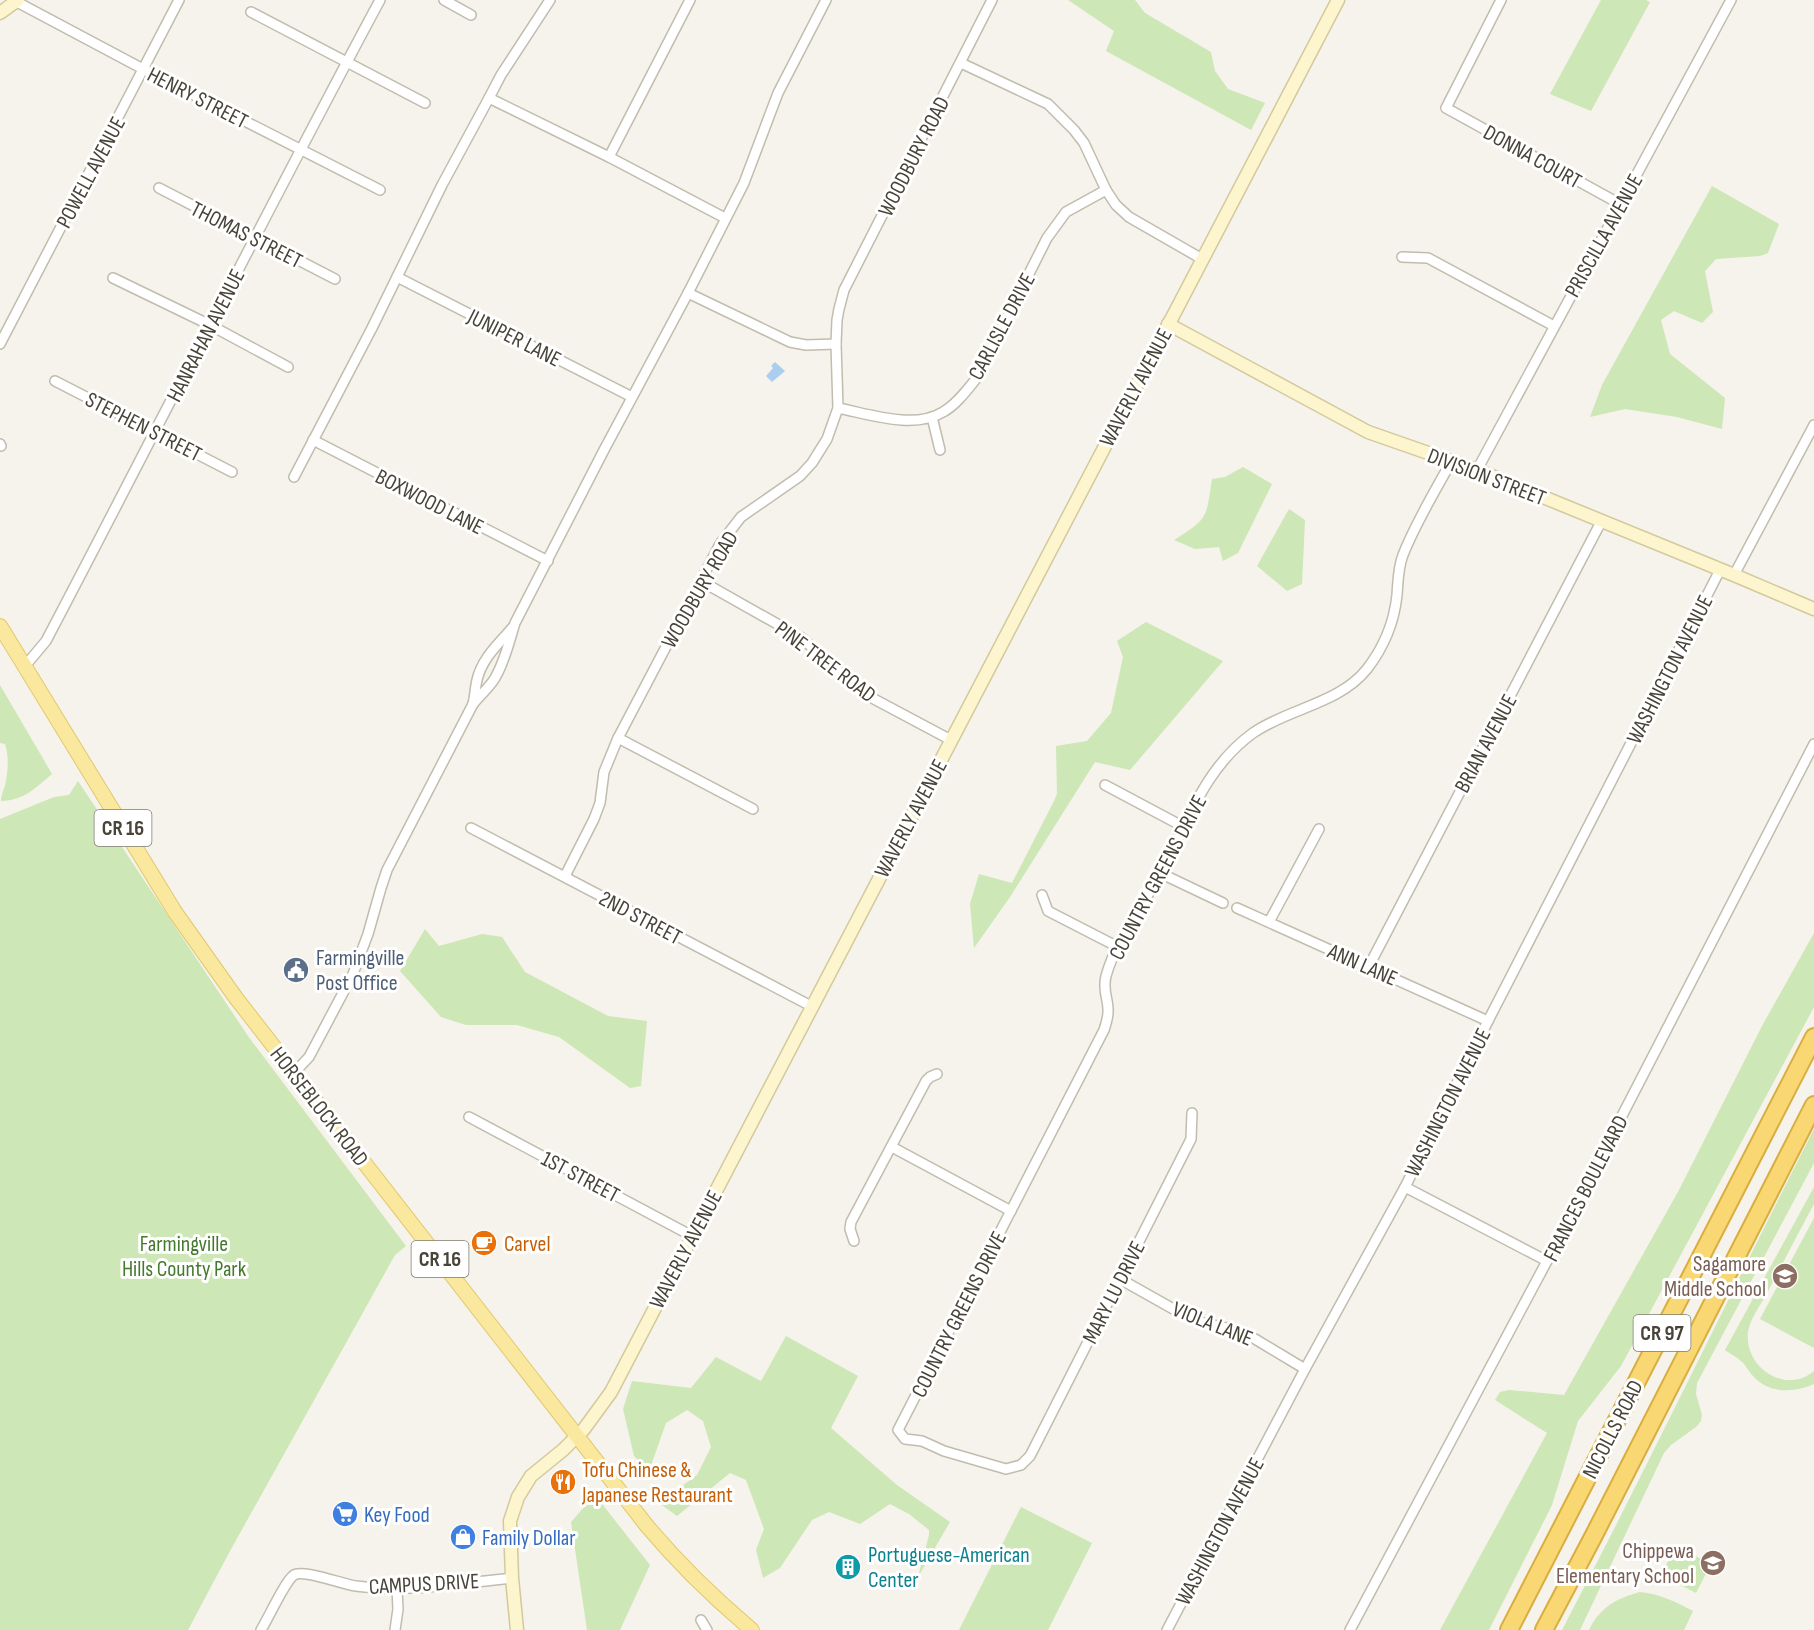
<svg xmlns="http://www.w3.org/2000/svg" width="1814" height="1630" font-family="'Sofia Sans Condensed',sans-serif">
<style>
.green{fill:#cde7b6}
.water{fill:#abcdef}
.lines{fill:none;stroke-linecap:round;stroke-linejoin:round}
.street-casing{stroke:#c1bcae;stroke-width:12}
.secondary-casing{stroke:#d3c99c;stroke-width:15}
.primary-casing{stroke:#e1c86e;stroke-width:16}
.highway-casing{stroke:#d9ae41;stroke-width:20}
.street{stroke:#fff;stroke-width:9}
.secondary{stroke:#fdf5ce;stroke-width:12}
.primary{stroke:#fbe89f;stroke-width:14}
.highway{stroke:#f9d772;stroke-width:16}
.labels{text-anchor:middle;stroke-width:6;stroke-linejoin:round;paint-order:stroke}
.shield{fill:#fff;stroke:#807c74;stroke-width:1.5}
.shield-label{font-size:21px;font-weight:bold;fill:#494439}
.street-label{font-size:22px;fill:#494439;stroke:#fff}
.service-label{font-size:22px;fill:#4e5e75;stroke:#fff;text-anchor:start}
.park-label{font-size:22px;fill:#447a2d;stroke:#fff}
.food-label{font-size:22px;fill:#c56008;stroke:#fff;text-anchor:start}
.education-label{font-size:22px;fill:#785e54;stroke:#fff;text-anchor:end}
.shop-label{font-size:22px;fill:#366cbe;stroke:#fff;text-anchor:start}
.culture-label{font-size:22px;fill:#0d838f;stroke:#fff;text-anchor:start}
</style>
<rect width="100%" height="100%" fill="#f5f3eb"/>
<g class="green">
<polygon points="1068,0 1135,0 1145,13 1211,52 1215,71 1228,89 1265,103 1251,130 1106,51 1114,31"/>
<polygon points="1601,0 1646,0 1650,2 1591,111 1550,94"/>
<polygon points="1712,186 1779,224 1768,253 1760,256 1716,259 1705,271 1713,312 1702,323 1674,311 1661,320 1670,354 1725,398 1722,429 1677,417 1625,409 1590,417 1602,385"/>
<path d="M 1243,467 L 1272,484 L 1238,553 L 1223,561 L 1219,547 L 1195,549 L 1174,540 C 1209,518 1206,518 1212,479 L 1225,477 Z"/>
<polygon points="1289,509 1305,520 1302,584 1287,591 1257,566"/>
<polygon points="1146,622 1223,661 1130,770 1095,762 1010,897 974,948 970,904 979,874 1012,883 1054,801 1057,794 1056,746 1087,741 1111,713 1123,657 1117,641"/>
<path d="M 0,685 L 52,774 C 36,787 24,801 1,801 C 1,794 5,788 6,781 C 8,769 9,756 5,744 L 0,743 Z"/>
<polygon points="78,781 248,1036 406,1246 395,1255 230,1551 188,1630 0,1630 0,819 54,797 69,795"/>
<polygon points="425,929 439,946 482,934 502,937 525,972 608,1016 647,1021 641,1086 630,1088 559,1037 517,1025 466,1025 441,1017 400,971"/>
<polygon points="1814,933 1814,1007 1621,1366 1578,1421 1552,1505 1489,1630 1440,1630 1547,1433 1495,1400 1500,1392 1509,1390 1564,1395 1679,1190 1762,1026"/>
<path d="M 1814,1129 L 1814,1163 L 1697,1383 L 1696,1394 L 1702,1415 L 1701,1421 L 1696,1427 L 1671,1445 L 1664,1453 L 1580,1630 L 1562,1630 C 1649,1464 1729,1296 1814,1129 Z"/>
<path d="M 1814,1187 L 1814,1204 C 1798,1234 1782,1264 1766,1295 C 1760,1306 1750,1319 1748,1332 C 1744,1368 1786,1395 1814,1371 L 1814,1384 C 1794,1393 1769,1394 1753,1376 C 1748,1371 1746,1365 1741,1361 C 1737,1357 1730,1354 1725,1350 Z"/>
<polygon points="1814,1218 1814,1348 1760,1319"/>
<polygon points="786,1336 858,1376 831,1428 897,1485 950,1522 918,1577 929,1535 929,1530 909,1514 890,1504 860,1524 829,1512 812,1520 780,1568 763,1578 756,1550 764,1529 746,1480 730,1473 677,1516 659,1503 697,1475 711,1447 703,1421 687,1410 666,1423 649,1471 634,1456 623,1409 632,1381 691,1388 716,1357 761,1381"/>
<polygon points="595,1495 650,1565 620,1630 587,1630 571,1522"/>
<polygon points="1021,1507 1092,1543 1048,1630 959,1630"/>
<polygon points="1676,1546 1711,1564 1696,1593 1661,1575"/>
<path d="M 1640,1592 C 1660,1594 1676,1602 1693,1611 L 1684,1630 L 1589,1630 C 1599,1608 1617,1598 1640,1592 Z"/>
</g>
<polygon class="water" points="775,362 785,371 772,382 766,376 773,368 771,366"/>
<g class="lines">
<g class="street-casing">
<g id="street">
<polyline points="444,0 471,15"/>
<polyline points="1501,0 1446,108 1620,204"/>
<polyline points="17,2 143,69 380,190"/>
<polyline points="251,12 425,103"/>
<polyline points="961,63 1048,104 1074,130 1084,143 1106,190 1116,205 1129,217 1202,259"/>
<polyline points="489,98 609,157 725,218"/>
<polyline points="609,157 690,0"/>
<polyline points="159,188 335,279"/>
<polyline points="1402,257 1428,258 1554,326"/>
<polyline points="397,277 632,397"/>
<polyline points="113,278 210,325 288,367"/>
<polyline points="688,293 790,342 806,345 836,344"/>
<polyline points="0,344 179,0"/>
<polyline points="55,381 232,472"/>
<path d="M 838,408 C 869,414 914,430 943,412 C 956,405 967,390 976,379 L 1047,238 L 1066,212 L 1106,190"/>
<polyline points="932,417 940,450"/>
<polyline points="313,440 548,561"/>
<polyline points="0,444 1,446"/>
<polyline points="1477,470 1731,0"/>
<polyline points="294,477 372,328 442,185 489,98 501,75 550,0"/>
<polyline points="1734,575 1814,425"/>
<polyline points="701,581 802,638 834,668 874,699 951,740"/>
<path d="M 25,666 L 46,641 C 158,428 266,212 380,0"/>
<path d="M 473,704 C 475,696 475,688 477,680 C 482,658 498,645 512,628"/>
<polyline points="618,738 753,809"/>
<polyline points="1105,785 1182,826"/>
<polyline points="471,828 811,1006"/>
<polyline points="1160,873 1223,903"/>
<polyline points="565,876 594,819 600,803 604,772 618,738 720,544 741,517 800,476 812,463 827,439 838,408 836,344 837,320 839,309 844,290 992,0"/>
<polyline points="1042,895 1048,911 1118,947"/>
<polyline points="1237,908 1488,1021"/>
<polyline points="1269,922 1319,829"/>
<polyline points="1369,966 1602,520"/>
<path d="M 294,1073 L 309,1057 L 353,974 L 368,934 L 381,888 L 387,870 L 473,704 C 480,695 489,688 495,678 C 505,661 509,642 515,623 L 604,450 L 688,293 L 744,183 L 778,93 L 826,0"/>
<path d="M 1192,1113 L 1191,1139 L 1030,1456 L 1021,1465 L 1006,1469 L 944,1451 L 922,1441 L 905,1439 L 898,1430 L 1104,1030 C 1106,1024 1108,1018 1108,1012 C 1109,999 1102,992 1106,976 C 1116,940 1141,908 1159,876 C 1187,825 1203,769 1253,733 C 1289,708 1339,704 1367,669 C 1384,647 1394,624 1397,595 C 1398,582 1398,567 1403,555 C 1415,524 1435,491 1451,462"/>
<polyline points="469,1117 692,1236"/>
<polyline points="892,1147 1011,1211"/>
<polyline points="1405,1187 1547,1261"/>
<polyline points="854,1241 850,1229 851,1222 926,1081 930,1077 937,1074"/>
<polyline points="1120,1279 1184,1315 1200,1322 1235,1330 1255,1339 1305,1369"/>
<polyline points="701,1620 707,1630"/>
<path d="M 261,1630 C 268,1619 285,1581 294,1575 C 303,1569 342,1584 356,1586 C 408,1593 461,1583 512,1578"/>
<polyline points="395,1630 398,1609 397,1588"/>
<polyline points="1167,1630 1305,1369 1405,1187 1488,1021 1720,570"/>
<polyline points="1350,1630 1547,1261 1814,744"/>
</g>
</g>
<g class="secondary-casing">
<g id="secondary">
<polyline points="0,13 18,0"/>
<polyline points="1168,324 1368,432 1477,470 1734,575 1814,609"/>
<polyline points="517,1630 512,1578 510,1521 518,1497 531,1476 563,1450 584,1429 611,1392 1338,0"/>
</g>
</g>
<g class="primary-casing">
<path id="primary" d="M 0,626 L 175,912 L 236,998 L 647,1526 C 679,1564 714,1598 752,1630"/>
</g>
<g class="highway-casing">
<g id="highway">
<polyline points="1509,1630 1814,1037"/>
<polyline points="1544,1630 1593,1537 1814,1105"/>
</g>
</g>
<use href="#street" class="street"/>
<use href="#secondary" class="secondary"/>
<use href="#primary" class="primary"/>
<use href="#highway" class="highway"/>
</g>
<defs>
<g id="civic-disc" transform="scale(1.35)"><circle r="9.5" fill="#5c6f8a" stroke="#fff"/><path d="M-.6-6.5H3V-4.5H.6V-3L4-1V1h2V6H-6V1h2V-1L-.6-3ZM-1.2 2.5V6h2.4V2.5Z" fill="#fff"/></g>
<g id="cafe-disc" transform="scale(1.35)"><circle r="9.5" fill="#e8710a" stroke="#fff"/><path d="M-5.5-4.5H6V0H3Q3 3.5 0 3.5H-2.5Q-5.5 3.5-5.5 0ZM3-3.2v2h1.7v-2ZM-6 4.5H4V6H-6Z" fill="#fff"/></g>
<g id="school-disc" transform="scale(1.35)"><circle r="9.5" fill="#8d6e63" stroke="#fff"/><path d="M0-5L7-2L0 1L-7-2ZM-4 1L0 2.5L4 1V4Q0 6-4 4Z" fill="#fff"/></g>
<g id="restaurant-disc" transform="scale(1.35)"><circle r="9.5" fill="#e8710a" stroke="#fff"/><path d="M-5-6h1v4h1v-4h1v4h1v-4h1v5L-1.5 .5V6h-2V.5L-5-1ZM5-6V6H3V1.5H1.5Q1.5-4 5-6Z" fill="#fff"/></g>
<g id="supermarket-disc" transform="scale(1.35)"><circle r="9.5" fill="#3f7fe0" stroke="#fff"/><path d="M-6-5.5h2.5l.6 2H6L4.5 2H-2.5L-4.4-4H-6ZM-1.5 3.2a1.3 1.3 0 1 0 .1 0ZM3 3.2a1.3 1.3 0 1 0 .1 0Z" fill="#fff"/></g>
<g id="shop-disc" transform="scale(1.35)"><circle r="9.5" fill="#3f7fe0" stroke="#fff"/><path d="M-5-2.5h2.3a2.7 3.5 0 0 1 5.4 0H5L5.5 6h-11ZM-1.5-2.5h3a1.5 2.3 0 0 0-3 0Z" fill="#fff"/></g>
<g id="building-disc" transform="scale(1.35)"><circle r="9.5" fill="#0f9aa8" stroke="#fff"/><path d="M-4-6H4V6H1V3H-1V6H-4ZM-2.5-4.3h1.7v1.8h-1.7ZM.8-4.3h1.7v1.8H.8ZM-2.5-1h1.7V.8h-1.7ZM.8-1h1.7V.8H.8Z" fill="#fff"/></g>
</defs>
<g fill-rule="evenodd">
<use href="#civic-disc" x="296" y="970"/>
<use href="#cafe-disc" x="484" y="1243"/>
<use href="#school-disc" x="1785" y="1276"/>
<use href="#restaurant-disc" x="563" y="1482"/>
<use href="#supermarket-disc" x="345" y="1514"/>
<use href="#shop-disc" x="463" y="1537"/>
<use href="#school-disc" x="1713" y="1563"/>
<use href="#building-disc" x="848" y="1567"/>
</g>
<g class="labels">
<g class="shield">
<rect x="94.5" y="810" width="57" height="36" rx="4.5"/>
<rect x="411.5" y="1241" width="57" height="36" rx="4.5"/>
<rect x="1633.5" y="1315" width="57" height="36" rx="4.5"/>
</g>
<g class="shield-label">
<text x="123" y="835">CR 16</text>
<text x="440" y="1266">CR 16</text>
<text x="1662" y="1340">CR 97</text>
</g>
<g class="street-label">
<text transform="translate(198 97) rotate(27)" y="8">HENRY STREET</text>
<text transform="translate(913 156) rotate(-63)" y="8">WOODBURY ROAD</text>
<text transform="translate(1533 156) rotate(29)" y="8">DONNA COURT</text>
<text transform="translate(90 172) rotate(-62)" y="8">POWELL AVENUE</text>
<text transform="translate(247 234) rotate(27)" y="8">THOMAS STREET</text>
<text transform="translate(1603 235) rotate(-61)" y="8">PRISCILLA AVENUE</text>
<text transform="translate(1001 326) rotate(-62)" y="8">CARLISLE DRIVE</text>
<text transform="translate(205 335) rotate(-63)" y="8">HANRAHAN AVENUE</text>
<text transform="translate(515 337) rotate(27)" y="8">JUNIPER LANE</text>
<text transform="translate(1135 387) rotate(-62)" y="8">WAVERLY AVENUE</text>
<text transform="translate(144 426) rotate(27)" y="8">STEPHEN STREET</text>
<text transform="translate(1487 476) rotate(21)" y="8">DIVISION STREET</text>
<text transform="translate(430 501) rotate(27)" y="8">BOXWOOD LANE</text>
<text transform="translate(699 589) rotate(-60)" y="8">WOODBURY ROAD</text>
<text transform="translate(826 661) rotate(37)" y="8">PINE TREE ROAD</text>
<text transform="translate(1669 669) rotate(-63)" y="8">WASHINGTON AVENUE</text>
<text transform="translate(1485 743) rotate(-62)" y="8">BRIAN AVENUE</text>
<text transform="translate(910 818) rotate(-62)" y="8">WAVERLY AVENUE</text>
<text transform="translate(1157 877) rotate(-62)" y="8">COUNTRY GREENS DRIVE</text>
<text transform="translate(641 917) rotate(28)" y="8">2ND STREET</text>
<text transform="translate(1363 964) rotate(24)" y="8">ANN LANE</text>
<text transform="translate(1447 1102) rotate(-63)" y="8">WASHINGTON AVENUE</text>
<text transform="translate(320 1106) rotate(52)" y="8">HORSEBLOCK ROAD</text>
<text transform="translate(581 1176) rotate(28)" y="8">1ST STREET</text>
<text transform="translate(1585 1188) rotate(-63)" y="8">FRANCES BOULEVARD</text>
<text transform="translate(685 1249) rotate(-62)" y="8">WAVERLY AVENUE</text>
<text transform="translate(1113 1292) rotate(-63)" y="8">MARY LU DRIVE</text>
<text transform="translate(958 1314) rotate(-63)" y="8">COUNTRY GREENS DRIVE</text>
<text transform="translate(1213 1323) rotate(22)" y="8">VIOLA LANE</text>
<text transform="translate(1612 1429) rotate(-63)" y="8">NICOLLS ROAD</text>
<text transform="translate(1219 1531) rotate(-62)" y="8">WASHINGTON AVENUE</text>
<text transform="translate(424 1583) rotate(-3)" y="8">CAMPUS DRIVE</text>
</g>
<g class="service-label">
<text x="316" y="965">Farmingville<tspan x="316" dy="25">Post Office</tspan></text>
</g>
<g class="park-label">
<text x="184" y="1251">Farmingville<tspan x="184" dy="25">Hills County Park</tspan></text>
</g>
<g class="food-label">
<text x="504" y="1251">Carvel</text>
<text x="582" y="1477">Tofu Chinese &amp;<tspan x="582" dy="25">Japanese Restaurant</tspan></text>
</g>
<g class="education-label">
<text x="1766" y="1271">Sagamore<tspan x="1766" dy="25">Middle School</tspan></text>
<text x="1694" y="1558">Chippewa<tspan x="1694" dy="25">Elementary School</tspan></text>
</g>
<g class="shop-label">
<text x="364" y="1522">Key Food</text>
<text x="482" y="1545">Family Dollar</text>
</g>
<g class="culture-label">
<text x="868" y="1562">Portuguese-American<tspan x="868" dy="25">Center</tspan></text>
</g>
</g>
</svg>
